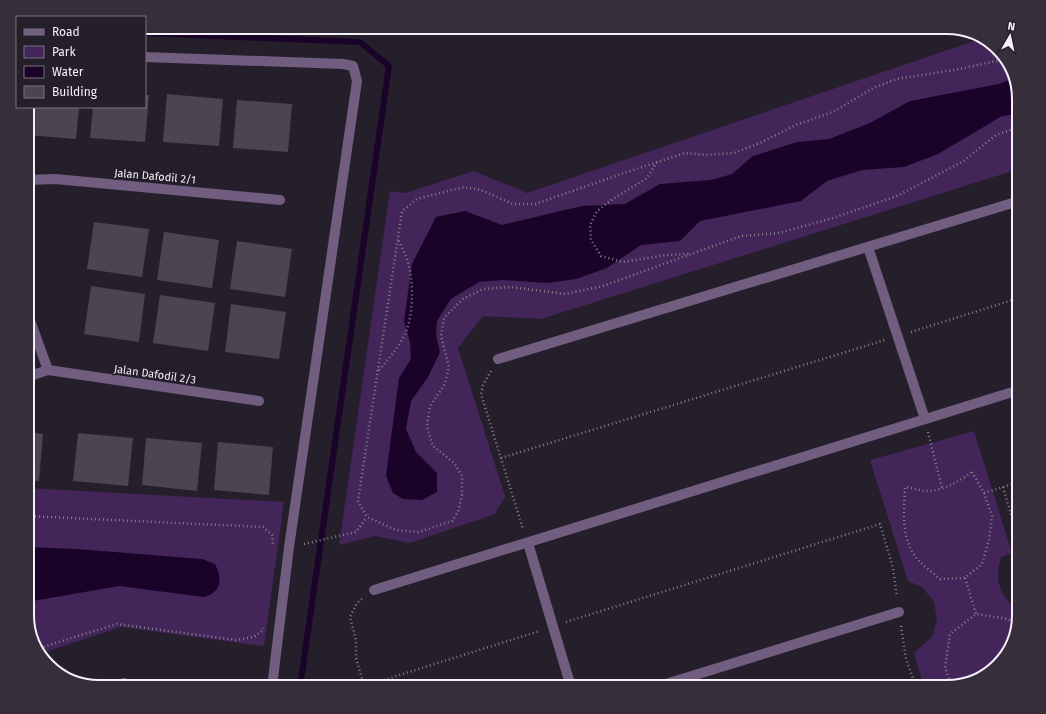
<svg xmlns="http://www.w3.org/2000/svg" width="1046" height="714" font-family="'Fira Sans',sans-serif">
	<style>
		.green { fill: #432559 }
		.water { fill: #1a0328 }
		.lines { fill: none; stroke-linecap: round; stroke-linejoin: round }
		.stream { stroke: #1a0328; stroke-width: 6 }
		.building { fill: #4c4453 }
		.path { stroke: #86808b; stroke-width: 2.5; stroke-dasharray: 1 3; stroke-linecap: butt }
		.minor { stroke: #705d7f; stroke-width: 10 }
		.labels { text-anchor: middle; stroke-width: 3.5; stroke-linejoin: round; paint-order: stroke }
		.street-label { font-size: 11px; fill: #f5f0f9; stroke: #251e2b }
		.rim { fill: none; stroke: #f5f0f9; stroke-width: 2 }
	</style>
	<rect width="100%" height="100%" fill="#251e2b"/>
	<path class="green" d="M983,38L987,39L1010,63L1019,98V169L541,319L483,316L458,348L505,496L495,514L410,543L375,536L339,545L390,191L405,193L474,171L527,193Z
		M974,431L1012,553L1001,557C1000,563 998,570 998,576C998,588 1008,606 1019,609V616L1007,655L979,680L948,687H924L914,653L932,637L937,620L934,602L922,587L908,581L870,460Z
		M27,488L284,502L264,646L121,627L39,654L36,651L27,620Z"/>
	<path class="water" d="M1014,78L1019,98V114L1002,116L938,154L904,167L862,170L827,181L801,201L700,221L680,241L641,245L607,268L576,279L547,283L503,280L479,282L451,299L437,321L436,335L440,352L428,377L411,401L406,429L416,452L437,473V492L422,500L403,499L393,493L386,476L399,378L411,359L410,342L404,321L412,264L436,217L465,211L502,225L582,206L625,204L660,184L711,180L732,174L753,156L797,142L829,139L870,123L910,101L999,84Z
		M27,547L77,549L202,559L215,564C223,579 221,592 204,597L119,586L27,602Z"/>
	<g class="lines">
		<path class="stream" d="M145,33L360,42L389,66L300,687"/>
	</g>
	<path class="building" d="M167,94L223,99L219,146L163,142Z
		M145,95H149L145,142L90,138L93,107H145Z
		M237,100L292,104L288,152L233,148Z
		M27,107H79L76,139L27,135Z
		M94,222L149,229L142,277L87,269Z
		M164,232L219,240L212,288L157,280Z
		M237,241L292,249L285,297L230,289Z
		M91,286L145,294L139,342L84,334Z
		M160,295L215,303L208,351L153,343Z
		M231,304L286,312L279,359L225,352Z
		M27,432L43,434L39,481L27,480Z
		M78,433L133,438L128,486L73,481Z
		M146,438L202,443L197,491L142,485Z
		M218,442L273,447L269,495L214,490Z"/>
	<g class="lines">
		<path class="path" d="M1005,59L960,69L897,79L873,88L835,111L796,125L760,143L734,153L705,155L685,153L627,172L535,204H513L481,190L464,187L417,199L402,211L358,501L367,517L396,530L419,532L452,521L458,512L462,495V476L454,463L432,445L427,425L430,406L445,384L449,367L441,336L444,318L463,299L483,289L511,287L565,294L603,286L741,236L779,233L833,218L897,196L962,162L996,135L1019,127
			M657,162L647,178L613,199L597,211L590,225L591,240L601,256L623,262L666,255L690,254
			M911,332L1019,298
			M379,370C388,360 396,350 403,338C414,318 414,284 408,262C406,254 401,247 398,239
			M491,371L483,385L481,394L523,529
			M928,432L942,488
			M501,458L885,340
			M972,472L984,493L992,516L989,540L982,564L965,578L940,579C933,573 925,567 919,561C900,540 904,512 905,487C912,488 918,490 925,491C941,492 960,481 972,472Z
			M1003,487L1019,542
			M984,493L1019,482
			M27,516L263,527L272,535L273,544
			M304,544L356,532L367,517
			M965,578L976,614
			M362,599L357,603L350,617L356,640V658L364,686
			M566,622L880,524L893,568L897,597
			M901,626L906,659L916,687
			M36,649L117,624L236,640L254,637L263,630V628
			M952,686L945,668L950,634L976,614L1008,619L1016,625
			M361,687L540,631"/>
		<path class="minor" d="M145,57L343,64L353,66L357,81L289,547L272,687
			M27,180L55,179L280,200
			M868,247L925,419
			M27,312L48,370
			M498,359L1019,201
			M27,377L48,370L259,401
			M528,543L571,687
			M374,590L1019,390
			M112,687L124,683
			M656,687L899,612"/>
	</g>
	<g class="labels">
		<g class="street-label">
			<text transform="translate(155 176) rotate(5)" y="4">Jalan Dafodil 2/1</text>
			<text transform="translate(155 374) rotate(8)" y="4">Jalan Dafodil 2/3</text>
		</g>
	</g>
	<path d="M0 0H1046V714H0ZM99 34H947A65 65 0 0 1 1012 99V615A65 65 0 0 1 947 680H99A65 65 0 0 1 34 615V99A65 65 0 0 1 99 34Z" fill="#362f3b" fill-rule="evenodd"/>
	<path class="rim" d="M99 34H947A65 65 0 0 1 1012 99V615A65 65 0 0 1 947 680H99A65 65 0 0 1 34 615V99A65 65 0 0 1 99 34Z"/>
	<rect x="16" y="16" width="130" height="92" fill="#251e2b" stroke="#78727d"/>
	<rect x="24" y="29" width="20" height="6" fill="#705d7f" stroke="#78727d"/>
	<text x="52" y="36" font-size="12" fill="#f5f0f9">Road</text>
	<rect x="24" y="46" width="20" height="12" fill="#432559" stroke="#78727d"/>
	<text x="52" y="56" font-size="12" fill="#f5f0f9">Park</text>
	<rect x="24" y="66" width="20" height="12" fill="#1a0328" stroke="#78727d"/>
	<text x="52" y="76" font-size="12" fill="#f5f0f9">Water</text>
	<rect x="24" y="86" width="20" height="12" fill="#4c4453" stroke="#78727d"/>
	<text x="52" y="96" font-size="12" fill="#f5f0f9">Building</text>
	<g transform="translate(1010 36) rotate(9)" stroke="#251e2b" stroke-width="3" paint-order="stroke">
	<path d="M0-3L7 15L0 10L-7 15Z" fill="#f5f0f9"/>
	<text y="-6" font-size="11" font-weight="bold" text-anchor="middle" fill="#f5f0f9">N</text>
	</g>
</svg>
